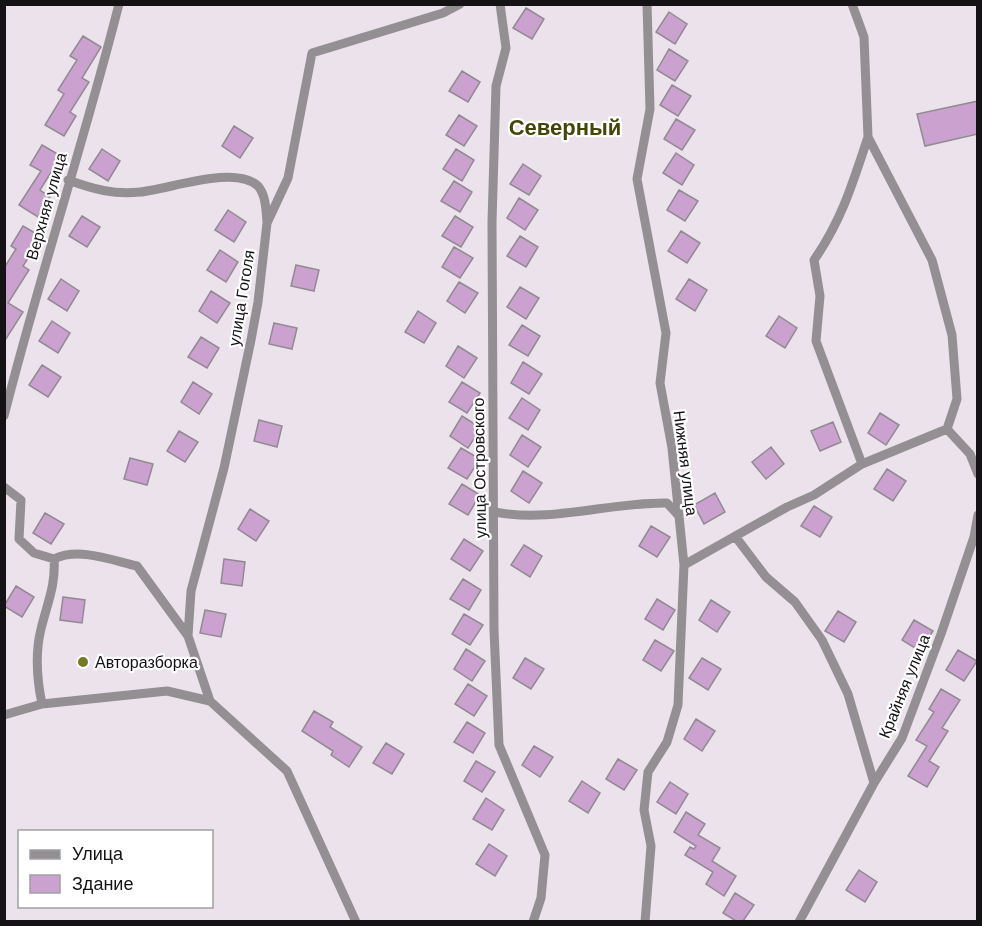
<svg xmlns="http://www.w3.org/2000/svg" width="982" height="926" font-family="Helvetica,sans-serif">
	<style>
		.building { fill: #cba1cf; stroke: #928a92; stroke-width: 1.5 }
		.lines { fill: none; stroke-linecap: round; stroke-linejoin: round }
		.street { stroke: #938f93; stroke-width: 9 }
		.poi-dot { fill: #747a24; stroke: #fff; stroke-width: 2 }
		.labels { text-anchor: middle; stroke-width: 4.5; stroke-linejoin: round; paint-order: stroke }
		.street-label { font-size: 16px; fill: #151216; stroke: #fff }
		.poi-label { font-size: 16px; fill: #151216; stroke: #fff; text-anchor: start }
		.district-label { font-size: 22px; font-weight: bold; fill: #424608; stroke: #fff }
	</style>
	<rect width="100%" height="100%" fill="#ebe2ec"/>
	<path class="building" d="M526,8L544,19L532,39L513,28Z
		M669,12L687,24L675,44L656,32Z
		M83,36L101,47L82,78L89,82L70,112L76,116L64,136L45,125L64,94L58,90L77,60L70,56Z
		M669,49L688,61L675,81L657,70Z
		M462,71L480,82L468,102L449,91Z
		M672,85L691,96L678,116L660,105Z
		M978,101V134L925,146L917,114Z
		M459,115L477,126L464,146L446,135Z
		M676,119L695,130L682,150L664,139Z
		M234,126L253,138L240,158L222,146Z
		M42,145L61,156L40,190L50,197L38,217L19,205L41,171L30,165Z
		M102,149L120,161L108,181L89,169Z
		M456,149L474,160L462,181L443,169Z
		M676,153L694,165L682,185L663,173Z
		M523,164L541,176L529,195L510,184Z
		M454,181L472,192L460,212L441,201Z
		M679,190L698,201L685,221L667,210Z
		M519,198L538,210L525,230L507,218Z
		M228,210L246,222L234,242L215,230Z
		M82,216L100,227L87,247L69,236Z
		M455,216L473,227L461,247L442,236Z
		M23,226L42,237L23,266L29,270L8,303L23,312L4,342V268L16,249L11,246Z
		M681,231L700,243L687,263L668,251Z
		M520,236L538,247L526,267L507,256Z
		M454,247L473,258L460,278L442,267Z
		M220,250L238,262L226,282L207,270Z
		M296,265L319,270L314,291L291,286Z
		M61,279L79,291L67,311L48,299Z
		M689,279L707,290L695,311L676,299Z
		M459,282L478,293L465,313L447,301Z
		M520,287L539,298L526,319L507,307Z
		M211,291L230,303L217,323L199,311Z
		M418,311L436,323L424,343L405,332Z
		M779,316L797,328L785,348L766,336Z
		M52,321L70,333L58,353L39,341Z
		M274,323L297,328L292,349L269,344Z
		M522,325L540,336L528,356L509,345Z
		M201,337L219,348L207,368L188,357Z
		M458,346L477,358L464,378L446,366Z
		M523,362L542,374L529,394L511,383Z
		M42,365L61,377L48,397L29,385Z
		M193,382L212,394L199,414L181,402Z
		M462,382L480,393L467,413L449,402Z
		M522,398L540,410L528,430L509,418Z
		M880,413L899,425L886,445L868,433Z
		M462,416L481,428L468,448L450,436Z
		M259,420L282,426L277,447L254,441Z
		M833,422L841,442L820,451L811,431Z
		M179,431L198,442L185,462L167,451Z
		M522,435L541,447L528,467L510,455Z
		M771,447L784,464L766,479L752,462Z
		M461,448L480,459L467,479L448,468Z
		M130,458L153,464L147,485L124,479Z
		M887,469L906,481L893,501L874,489Z
		M523,471L542,483L529,503L511,491Z
		M462,484L480,495L468,515L449,504Z
		M715,493L725,512L704,524L694,505Z
		M814,506L832,517L820,537L801,526Z
		M250,509L269,521L256,541L238,529Z
		M45,513L64,524L51,544L33,533Z
		M651,526L670,537L657,557L639,546Z
		M464,539L483,551L470,571L451,559Z
		M524,545L542,556L530,577L511,565Z
		M224,559L245,562L242,586L221,583Z
		M463,579L481,590L469,610L450,599Z
		M16,586L34,597L22,617L4,606Z
		M63,597L85,600L82,623L60,620Z
		M657,599L675,610L663,630L645,619Z
		M711,600L730,612L717,632L699,620Z
		M205,610L226,614L221,637L200,633Z
		M838,611L856,622L844,642L825,631Z
		M464,614L483,625L470,645L452,634Z
		M914,620L933,631L920,651L902,640Z
		M655,640L674,651L661,671L643,660Z
		M466,649L485,661L472,681L454,669Z
		M958,650L977,661L964,681L946,670Z
		M525,658L544,669L531,689L513,678Z
		M702,658L721,669L708,690L689,678Z
		M468,684L487,696L474,716L455,704Z
		M941,689L960,700L942,728L948,731L929,761L939,767L927,787L908,776L927,746L916,740L934,712L929,709Z
		M314,711L333,722L330,727L362,747L349,767L331,755L333,751L302,731Z
		M696,719L715,731L702,751L684,739Z
		M467,722L485,733L473,753L454,742Z
		M386,743L404,754L392,774L373,763Z
		M534,746L553,757L540,777L522,765Z
		M618,759L637,770L624,790L606,779Z
		M476,761L495,772L482,792L464,781Z
		M582,781L600,793L588,813L569,801Z
		M670,782L688,794L676,814L657,802Z
		M486,798L504,810L492,830L473,819Z
		M686,812L705,824L698,835L720,848L712,861L736,876L724,896L706,884L713,872L685,855L690,847L694,849L696,846L674,832Z
		M489,844L507,856L495,876L476,864Z
		M859,870L877,882L865,902L846,890Z
		M735,893L754,905L743,921H736L723,913Z"/>
	<g class="lines">
		<path class="street" d="M500,4L506,48L496,86L492,222L494,630L499,745L545,855L541,898L533,922
			M852,4L864,37L868,137
			M68,180C93,189 114,195 140,192C167,190 235,164 258,186C266,195 266,211 267,222
			M4,416C39,278 84,142 119,4
			M862,464L816,341L820,296L814,260C842,220 853,182 868,137L932,260L952,335L957,399L947,429
			M4,487L21,500L19,539L34,553L54,559C79,547 111,560 137,566L188,636
			M495,512C552,523 610,502 667,503L679,516
			M735,536L766,577L795,602L822,640L848,694L874,783
			M684,565L787,507L814,495L862,464L947,429L970,454L978,474
			M210,701L188,636L191,591L224,468L251,340L258,302L267,223L288,178L312,53L443,13L460,4
			M42,704C37,680 35,653 41,629C47,604 56,585 54,559
			M4,715L42,704L167,691L210,701L287,771L356,922
			M645,922L651,846L644,810L648,772L667,742L678,705L684,565L672,448L660,383L666,333L637,179L650,109L647,4
			M799,922L874,783L902,738L941,634L974,537L978,515"/>
	</g>
	<circle class="poi-dot" cx="83" cy="662" r="6"/>
	<g class="labels">
		<g class="street-label">
			<text transform="translate(46 206) rotate(-74)" y="6">Верхняя улица</text>
			<text transform="translate(241 298) rotate(-81)" y="6">улица Гоголя</text>
			<text transform="translate(686 463) rotate(83)" y="6">Нижняя улица</text>
			<text transform="translate(479 468) rotate(-91)" y="6">улица Островского</text>
			<text transform="translate(904 686) rotate(-68)" y="6">Крайняя улица</text>
		</g>
		<g class="poi-label">
			<text x="95" y="668">Авторазборка</text>
		</g>
		<g class="district-label">
			<text x="565" y="135">Северный</text>
		</g>
	</g>
	<rect width="982" height="926" fill="none" stroke="#151216" stroke-width="12"/>
	<rect x="18" y="830" width="195" height="78" fill="#ffffff" stroke="#a1a0a2" stroke-width="1.5"/>
	<rect x="30" y="850" width="30" height="9" fill="#938f93" stroke="#a1a0a2" stroke-width="1.5"/>
	<text x="72" y="860" font-size="18" fill="#151216">Улица</text>
	<rect x="30" y="875" width="30" height="18" fill="#cba1cf" stroke="#a1a0a2" stroke-width="1.5"/>
	<text x="72" y="890" font-size="18" fill="#151216">Здание</text>
</svg>
